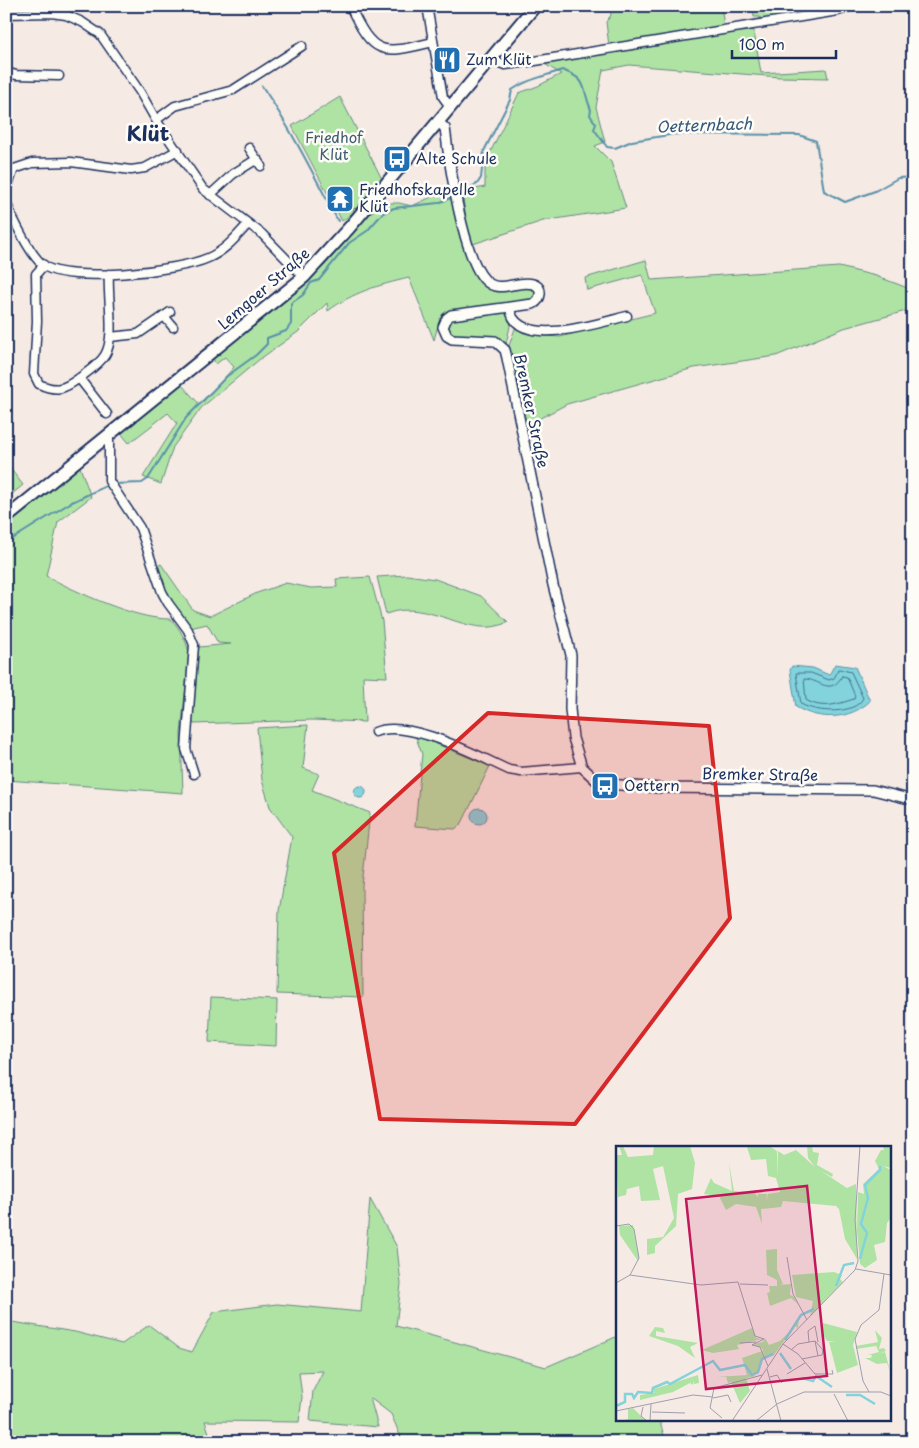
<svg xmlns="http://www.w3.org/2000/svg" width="919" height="1448" font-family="'Playpen Sans',sans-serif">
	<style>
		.green { fill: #afe3a4; stroke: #658981 }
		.water { fill: #82d3db; stroke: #5991a9 }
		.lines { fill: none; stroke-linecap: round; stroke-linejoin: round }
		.shore { stroke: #447190; stroke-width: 1 }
		.stream { stroke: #5991a9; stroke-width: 2 }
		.minor-casing { stroke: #1b2f5e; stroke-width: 11 }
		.tertiary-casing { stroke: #1b2f5e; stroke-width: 12 }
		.primary-casing { stroke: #1b2f5e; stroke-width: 15 }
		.minor { stroke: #fdfcf7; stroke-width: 8 }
		.tertiary { stroke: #fdfcf7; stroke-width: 9 }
		.primary { stroke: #fdfcf7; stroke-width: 11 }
		.marked { fill: #d62828; fill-opacity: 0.2; stroke: #d62828; stroke-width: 4; stroke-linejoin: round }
		.labels { text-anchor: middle; stroke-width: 5; stroke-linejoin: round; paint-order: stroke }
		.poi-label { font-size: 15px; fill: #1b2f5e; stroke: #fdfcf7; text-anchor: start }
		.park-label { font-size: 15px; fill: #405c70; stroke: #fdfcf7 }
		.street-label { font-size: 15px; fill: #1b2f5e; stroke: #fdfcf7 }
		.water-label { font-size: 16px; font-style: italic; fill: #35587d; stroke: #fdfcf7 }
		.district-label { font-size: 20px; font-weight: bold; fill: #1b2f5e; stroke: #fdfcf7 }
		.inset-river { fill: none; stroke: #82d3db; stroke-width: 2.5 }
		.inset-road { fill: none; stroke: #9e9fae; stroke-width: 1 }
		.view { fill: #c2185b; fill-opacity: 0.15; stroke: #c2185b; stroke-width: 2.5 }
		.inset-edge { fill: none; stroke: #1b2f5e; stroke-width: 2.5 }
	</style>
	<rect width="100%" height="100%" fill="#f6eae4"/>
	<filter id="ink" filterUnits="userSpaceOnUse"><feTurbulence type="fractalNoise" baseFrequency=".02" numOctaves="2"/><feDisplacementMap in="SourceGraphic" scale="10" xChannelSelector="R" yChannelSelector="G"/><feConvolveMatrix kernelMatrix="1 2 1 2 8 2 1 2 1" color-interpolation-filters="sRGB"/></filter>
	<g filter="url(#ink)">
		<path class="green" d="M610,6H721L724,26L609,46L606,22L611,15Z
			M753,6H842L761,21L760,17H754Z
			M753,26L761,73L826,69L828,78L780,77L629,65L603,70L596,107L605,142L595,146L611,162L626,208L543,221L470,245L462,192L485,187V163L519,93L538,86L561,74L543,63Z
			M340,97L382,179L357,209L353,208L354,212L342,221L292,126Z
			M453,187C456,211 464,288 495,291C506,292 519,288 530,287L535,293V298L529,302L453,311L440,318L434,340L409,278C379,285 353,292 328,311L327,303L298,332L260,359L202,407L173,447L161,484L143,477L177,423L168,413L129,443L120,432L181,384L200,405L234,367L225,357L216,364L213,359L325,265L379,203H399L412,206Z
			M646,260L651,280L839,267L876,276L913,290V309L844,328L776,356L694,368L567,404L527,425L508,348L516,326L532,335L560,337L655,313L642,275L587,290L585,278Z
			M505,312L511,322L506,344C488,327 461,344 448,329L450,322L456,318Z
			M6,463L23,485L6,499Z
			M80,467L91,497L58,522L46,576C77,592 136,620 171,619C180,629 186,639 189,653L181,734L183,793L6,780V527Z
			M161,564L193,610L210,616L257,593L286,583L311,588L337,587L336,579L370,577L382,621L387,677L363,676L365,722L312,720L194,724L191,720L199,647L231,644L218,643L207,624L190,628L171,608L157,566Z
			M407,575L435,579L481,596L508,622C470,642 430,597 386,614L377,577Z
			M308,725L303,768L319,774L312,790L370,813L362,886L363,997L277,994L279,911L292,837L270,807L262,780L257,728Z
			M415,735L490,766L462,823L455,829L415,826L422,754Z
			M211,997L277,1000L276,1046L209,1042Z
			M370,1199L397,1247L401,1284L396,1326L546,1367L618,1336V1419H659L666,1442H403L391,1414L370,1398L378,1427L310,1421L313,1391L323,1371L299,1372L302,1397L299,1422L205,1421L212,1442H6V1321L75,1332L122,1344L149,1325L179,1348L192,1352L214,1312L277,1304L361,1312Z"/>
		<path class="water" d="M835,664L855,667L870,701C850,720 819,721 796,707L790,670L792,666L813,668L829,675Z
			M354 792a6 6 0 1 1 12 0a6 6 0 1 1-12 0Z
			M471 816a8 8 0 1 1 16 0a8 8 0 1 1-16 0Z"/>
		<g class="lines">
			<path class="shore" d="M839,669L851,672L863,698C855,715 816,713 801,704L796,673H811L829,680L834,678Z
				M842,676L847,677L855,696L854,699C838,704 822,710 806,700L804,679C820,679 830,697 842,676Z"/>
			<path class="stream" d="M79,6L86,10L92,6
				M184,6L190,9
				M262,86C291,129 314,175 338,221
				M459,193L477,184L481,178L484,151L510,100L512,90C528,79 543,77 562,70C589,80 581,86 591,110L590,115L596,124L594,129L607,147L615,148L632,141L675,134L799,135L816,141L824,191L845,202L875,191L898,178L913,177
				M112,484L142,483L148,479L186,418L227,376L256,355L267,344V338L286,331L291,324V303L303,295L311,283L319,280L349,243L367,231L383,213L394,208L438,203L453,197
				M6,543L70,503L108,485"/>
			<defs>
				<path id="minor" d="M350,6C374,58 383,54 433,42
					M427,6L443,97L451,108
					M6,14L51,13L66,15L82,22L100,34L140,92L156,120L203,189L262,234L304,277
					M6,22V50
					M491,60L505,65L529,62L838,11L853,6
					M6,72L16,75L59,76
					M156,120L175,106L233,90L302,46
					M249,148L261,166
					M6,190L14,169L32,163L71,162L131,170L145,168L178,150
					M210,195L233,174L257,159
					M6,202C12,217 30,255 43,265C67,284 179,271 208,258C225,251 236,237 248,224
					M44,265L36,274L37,321L34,374L39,384C56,392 64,389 78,379C87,372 99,365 105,355C116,337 107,296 109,274
					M510,308C515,351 602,322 627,316
					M164,316L173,327
					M110,337L138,334L170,312
					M79,378L107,414
					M109,436V481L140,528L162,592L168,603L188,630L194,645L186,749L194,774
					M375,732C408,718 478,756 509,770L521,772L582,767"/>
				<path id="tertiary" d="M439,123L445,128C449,161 463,258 485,280C499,295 517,279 533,284C544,287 541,300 533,304L451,315L447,318L443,327L447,336L452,339L495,341L505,350L507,358L553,585L571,655L570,709L573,738L582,767L597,781L608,784L660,788L873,790L913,800"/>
				<path id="primary" d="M6,518L304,277L349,228L535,6"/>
			</defs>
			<use href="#minor" class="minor-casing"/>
			<use href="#tertiary" class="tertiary-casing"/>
			<use href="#primary" class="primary-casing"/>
			<use href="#minor" class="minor"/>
			<use href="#tertiary" class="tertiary"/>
			<use href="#primary" class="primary"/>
		</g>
	</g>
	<path class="marked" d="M488,713L709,726L730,918L575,1124L380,1119L334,853Z"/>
	<defs>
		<symbol id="restaurant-square" viewBox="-11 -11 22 22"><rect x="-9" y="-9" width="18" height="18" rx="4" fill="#1f6fb2" stroke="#fdfcf7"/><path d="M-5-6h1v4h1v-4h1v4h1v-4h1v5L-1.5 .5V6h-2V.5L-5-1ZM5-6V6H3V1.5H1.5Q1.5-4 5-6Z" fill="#fff"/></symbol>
		<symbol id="bus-square" viewBox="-11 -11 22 22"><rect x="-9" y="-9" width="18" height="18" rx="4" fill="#1f6fb2" stroke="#fdfcf7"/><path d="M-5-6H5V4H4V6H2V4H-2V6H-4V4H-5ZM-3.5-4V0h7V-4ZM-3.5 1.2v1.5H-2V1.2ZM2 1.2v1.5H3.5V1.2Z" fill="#fff"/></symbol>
		<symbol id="temple-square" viewBox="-11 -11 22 22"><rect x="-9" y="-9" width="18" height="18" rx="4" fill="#1f6fb2" stroke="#fdfcf7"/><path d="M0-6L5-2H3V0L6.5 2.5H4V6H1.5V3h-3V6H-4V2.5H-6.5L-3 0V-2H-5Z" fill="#fff"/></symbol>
	</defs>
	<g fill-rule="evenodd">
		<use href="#restaurant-square" x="431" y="44" width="32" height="32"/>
		<use href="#bus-square" x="381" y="143" width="32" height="32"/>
		<use href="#temple-square" x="324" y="183" width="32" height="32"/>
		<use href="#bus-square" x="589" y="770" width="32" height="32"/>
	</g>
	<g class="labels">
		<g class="poi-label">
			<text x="466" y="65">Zum Klüt</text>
			<text x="416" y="164">Alte Schule</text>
			<text x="359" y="195">Friedhofskapelle<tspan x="359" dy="17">Klüt</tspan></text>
			<text x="624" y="791">Oettern</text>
		</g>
		<g class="park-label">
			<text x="334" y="143">Friedhof<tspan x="334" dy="17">Klüt</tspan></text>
		</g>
		<g class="street-label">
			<text transform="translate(264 289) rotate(-41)" y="5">Lemgoer Straße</text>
			<text transform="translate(531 411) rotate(78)" y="5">Bremker Straße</text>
			<text transform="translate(760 775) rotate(1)" y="5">Bremker Straße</text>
		</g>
		<g class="water-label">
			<text transform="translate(704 125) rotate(-2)" y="6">Oetternbach</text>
		</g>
		<g class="district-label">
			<text x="148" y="141">Klüt</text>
		</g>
	</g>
	<g transform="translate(616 1146)">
		<rect width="275" height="275" fill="#f6eae4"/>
		<path d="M3,0H7L12,11L37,9L38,0H74L79,17L76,43L62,48L60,80L39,100V107L31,109V93L47,91L58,72L47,20L37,23L44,54L25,55L23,40L11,43L10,49L2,51L0,9H6ZM153,0L161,5V31L162,5L168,9L180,4L199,21L192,12L191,0H196L197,6L203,7L201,19L217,28L216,31L205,25L231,42L240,38L241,113L229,93L223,63L220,60L167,55L165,61L145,63L146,78L140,61L120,58L110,64L103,50L88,48L95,32L98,37L116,45L113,17L118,45L138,46L142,51V48H151L150,55L152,48L164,46L160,32L152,30L150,13L135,14L131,1ZM267,0H275V22L267,20L275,24V72L271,77L269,96L258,99L261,114L249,122L244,118L241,85L242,46L248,48L247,38L263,23L259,15L265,4H268ZM17,79L23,112L22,115L4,89L3,80ZM161,103V124L167,138L163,139L175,138L174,149L177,150L182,158L175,152L154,160L151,147L154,146L153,140H161V134L151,129L150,104ZM218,126L226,129L224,133L227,136L194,170L197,155L180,151L176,129ZM183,169L182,182L179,180L158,209L149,212L146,202L137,198L147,196L149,192L153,199L164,195L179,180ZM207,177L241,186L237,199L242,219L221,227L213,196H220L211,195L206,187ZM39,181L47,182L49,187L40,185V190L82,197L74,201L79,212L62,200L33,190ZM136,182L140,192L146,193L121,199L123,203L130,202L97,207L86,204ZM259,184L266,192L263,203L268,202L270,205L262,208L269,206L275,228L271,217L261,218L249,212H255L256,209H252L263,206L260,200L240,203V200L262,196ZM146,205L148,211L142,225L137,228L139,230L130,232L134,245L124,257L115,236L112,237L110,231H101L131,229L126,212ZM82,229L83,237L78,238V234L77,239L74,237L57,246L24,254V249L38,247V243ZM17,262L28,273L31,275H7L12,273V263Z" fill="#afe3a4"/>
		<path class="inset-river" d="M244,113L251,87L245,78L252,52L249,39L264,24V20M220,140L228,119L238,117M169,194L185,169L198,163M164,207L175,223M186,232L197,235L200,230L216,241M230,249H244L259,258M0,260L9,256V248H16L18,252L22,246L36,247L37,242L51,236L54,238L97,215L104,224L129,219L136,229L142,226L146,213L157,208"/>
		<path class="inset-road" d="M0,80L13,78L18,83L23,112L14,129M171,111L177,148L191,174M240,123L275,129M0,137L14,129L85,139L122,136L139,190L148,193L136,199L144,201L152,220M124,138L152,139M199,195L202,210M193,196L192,185L199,180L202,196M124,197L140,196M167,198L182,208L199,228H217L216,224M175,204L182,198L199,195L207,204L206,209L186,213M151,223L165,275M171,228L189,217M154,231L161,229L166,237M253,246L247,235L239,193L245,179L263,164L268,128M218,248L232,275M97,252L112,249L115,256M27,261L25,270L31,275M0,265L77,249L97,251M36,266L69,267M106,272L94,262L98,242L146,229M34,275L35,258M116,275L167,198L239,124L242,115L239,74L244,0M140,275L161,258L188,246H265L275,250"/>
		<path class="view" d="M191,40L211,230L90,243L70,53Z"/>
		<rect width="275" height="275" class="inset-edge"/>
	</g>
	<rect width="919" height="1448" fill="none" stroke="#fdfcf7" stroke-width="25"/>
	<rect x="12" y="12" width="894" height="1423" fill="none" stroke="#1b2f5e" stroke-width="2" filter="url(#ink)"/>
	<path d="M732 50v8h104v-8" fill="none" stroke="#1b2f5e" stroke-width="2.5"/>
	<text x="739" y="50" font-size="15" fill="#1b2f5e" stroke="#fdfcf7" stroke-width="4" paint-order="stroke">100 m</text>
</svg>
